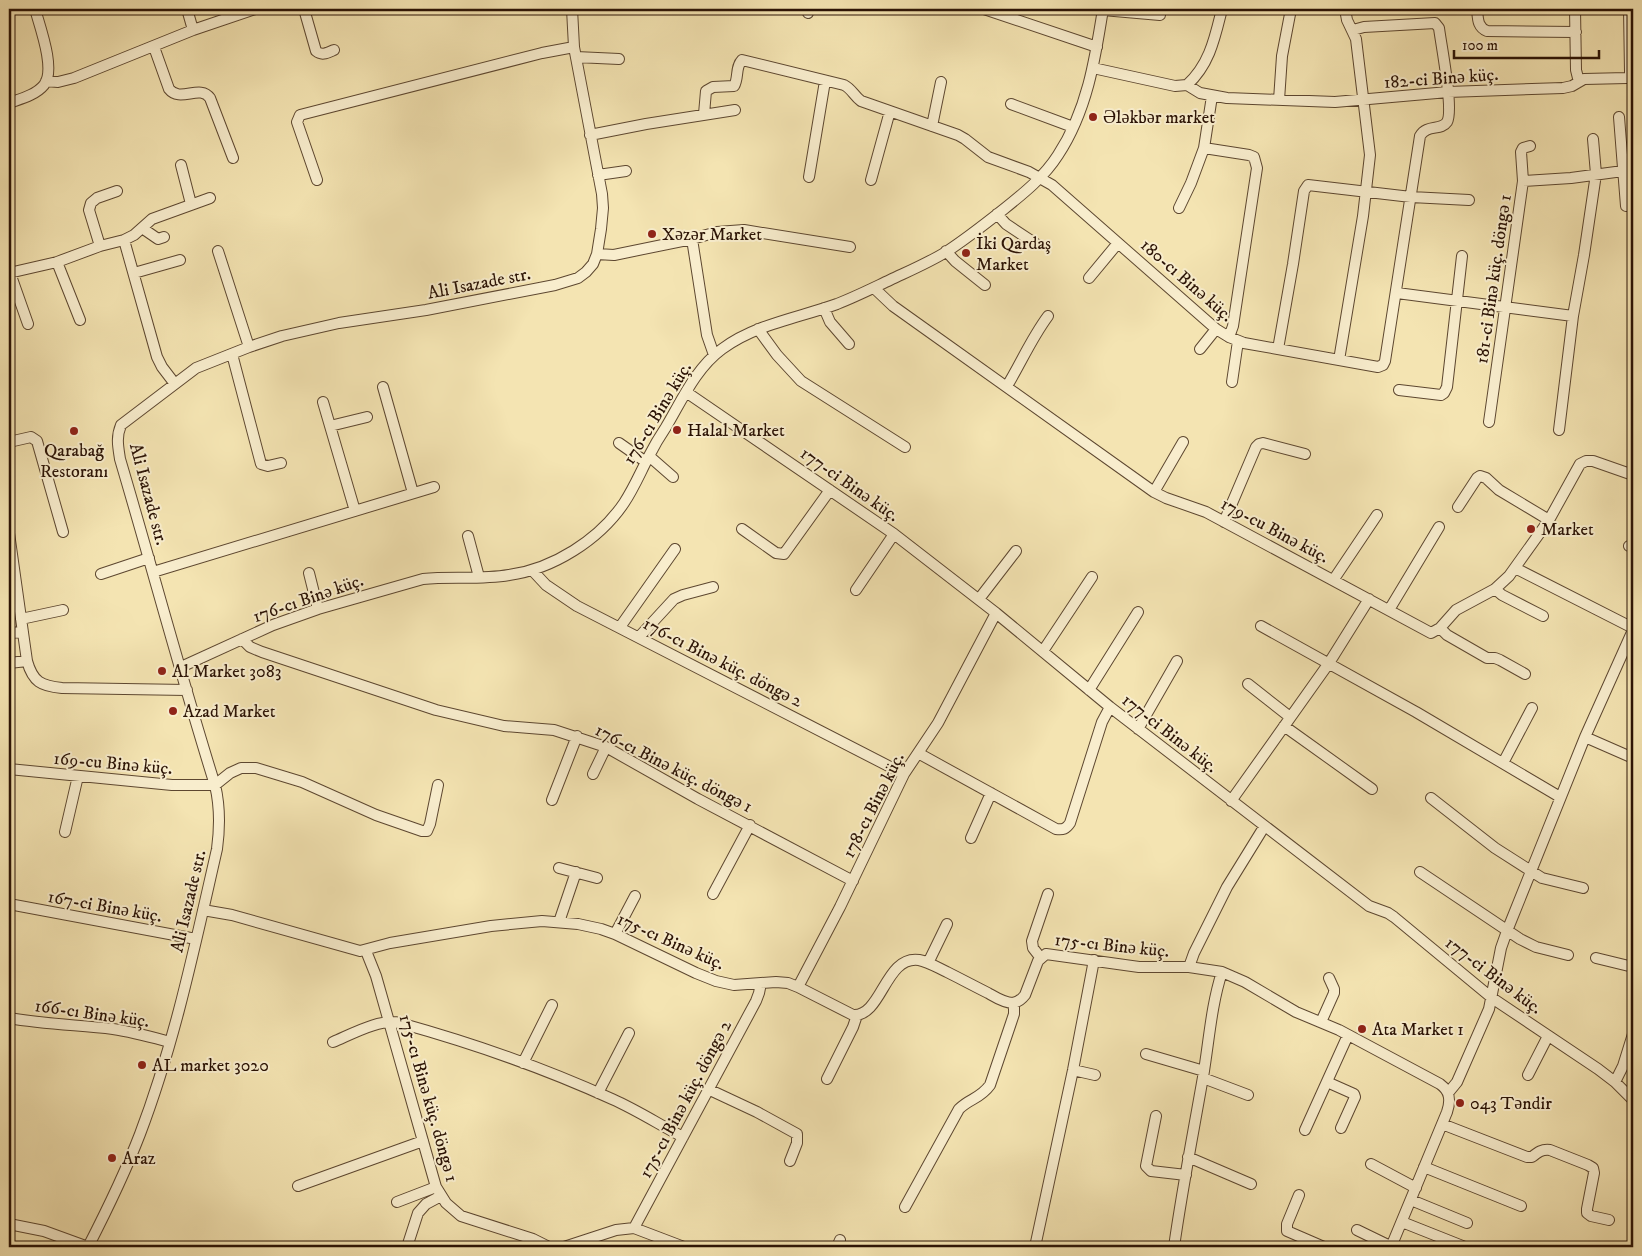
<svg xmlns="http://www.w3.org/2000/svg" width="1642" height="1256" font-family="'IM FELL DW Pica',serif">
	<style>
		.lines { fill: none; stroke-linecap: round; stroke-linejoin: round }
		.minor-casing { stroke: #5d4730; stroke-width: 12 }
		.minor { stroke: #f8edcd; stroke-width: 10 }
		.poi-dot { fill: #8f2418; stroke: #f8edcd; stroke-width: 2 }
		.labels { text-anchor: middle; stroke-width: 4; stroke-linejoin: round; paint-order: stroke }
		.street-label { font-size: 18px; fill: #2b1305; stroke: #f8edcd }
		.poi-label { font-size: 18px; fill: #2b1305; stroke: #f8edcd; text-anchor: start }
	</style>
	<rect width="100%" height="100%" fill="#f4e4b2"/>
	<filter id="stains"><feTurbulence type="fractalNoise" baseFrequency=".004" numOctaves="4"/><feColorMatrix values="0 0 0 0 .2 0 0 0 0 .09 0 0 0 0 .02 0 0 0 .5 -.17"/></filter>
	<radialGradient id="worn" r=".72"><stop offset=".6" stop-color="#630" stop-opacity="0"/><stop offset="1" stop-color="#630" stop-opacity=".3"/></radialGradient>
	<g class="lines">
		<defs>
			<path id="minor" d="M187,9L193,30
				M304,9L316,51C322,56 327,53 334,50
				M984,9L1097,47
				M1477,9C1478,18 1477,27 1487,31L1576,32
				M1575,9L1576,70L1579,82
				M1103,10L1160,15
				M808,13L809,9
				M154,47L169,89C180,103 200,84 210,98L233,158
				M576,57L619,59
				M1093,68L1175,86L1187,85C1210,64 1215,37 1222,9
				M46,81L58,82L74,78L193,30L255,9
				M1187,85L1200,93L1227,98L1335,102L1448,92L1563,88L1572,86L1584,79L1627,78L1630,76V72L1629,9
				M1212,96L1204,148L1249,155L1254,157L1257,168L1233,326L1229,337
				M1279,100L1282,56L1291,9
				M9,103C20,99 36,95 44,85C56,70 40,27 35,9
				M1011,104L1073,127
				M704,114L706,91L713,87L734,86C739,78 735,67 742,60L844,85C852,89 854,96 861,101L958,135L965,139L988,157L1029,172L1052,185L1216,329L1229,337L1244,343L1378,367L1383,365L1385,361L1420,136C1427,124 1441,131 1447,122C1454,110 1441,44 1439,28L1435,23L1364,27L1353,30
				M1619,117L1626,206
				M932,126L941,82
				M590,135L646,124L735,110
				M181,165L191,204
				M598,175L626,171
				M809,177L825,81
				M317,180L297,122L300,115L542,53L574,47
				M871,180L890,111
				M1523,181L1521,152L1523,148L1530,146
				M1179,208L1191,183L1204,148
				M997,214L1006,224L1036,244
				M142,228L158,239L164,237
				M692,239L707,335L714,355
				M124,240L134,235L152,219L210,198
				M100,246L89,210L91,203L97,198L117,191
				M218,251L249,347
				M946,251L955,261L985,285
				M597,254L614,255L692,239L717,232L744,230L850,247
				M57,262L80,320
				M9,273L57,262L100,246L124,240L157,357L162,367L175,384
				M10,273L28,324
				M134,273L180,260
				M1089,278L1118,243
				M874,288L893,306L1154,492L1166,498L1206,512L1431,633L1440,628L1456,610L1495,589L1509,576L1549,520L1580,464L1586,461H1593L1633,475
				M1397,293L1573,316
				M824,308L830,322L849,344
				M758,329L777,355L801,381L905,447
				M1200,349L1216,329
				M1278,349L1293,264L1304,191L1308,185L1411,197L1469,200
				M232,354L261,464L268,466L281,463
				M1339,360L1363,216L1370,155L1356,39L1347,20L1345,9
				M1232,382L1238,341
				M1007,386C1021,363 1031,339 1048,316
				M383,387L413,493
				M1399,390L1441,395L1444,393L1447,387L1462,256
				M686,392L894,534L996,613L1110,707L1369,906L1388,913L1394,917L1492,998L1598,1069L1615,1082L1633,1100
				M323,402L355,511
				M1489,422L1523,181L1571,178L1623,171
				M330,426L367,417
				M1559,430L1573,316L1584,255L1596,174L1593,139
				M9,442L31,437L37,441L63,532
				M619,443L646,462
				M649,456L673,477
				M1154,492L1183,442
				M1458,507L1477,478L1480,476L1486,478L1499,490L1549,520
				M1224,522L1256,447L1259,444L1263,443L1305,454
				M742,529L776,553L784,554L830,490
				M9,533L27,661C33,682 41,686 62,688L187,690
				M468,536L479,577
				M1629,546L1633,548
				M1515,568L1633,628
				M532,570L546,585L577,606L904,774
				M153,572L434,487
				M309,573L318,609
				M101,574L149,558
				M1334,579L1377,515
				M1495,589L1502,595L1543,616
				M856,590L894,534
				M979,599L1016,551
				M1389,610L1439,527
				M21,619L63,610
				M1261,626L1416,712L1560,797
				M620,627L675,549
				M1440,628L1447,635L1487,658H1495L1500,660L1525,674
				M9,633L23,632
				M639,637L674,599L683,595L713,587
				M242,639L250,647L262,652L436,710L504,726L554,730L606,747L698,799L853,881
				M1043,651L1092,577
				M9,663L27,661
				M181,667L273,625L318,609L423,579C451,576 480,580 509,575C553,569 599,540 624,503C634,488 641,471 649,456C654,446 660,436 666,427C682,400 696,368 722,349C756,324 798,318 837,304C855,297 873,288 890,280C909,271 928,263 946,252C966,239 985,224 1004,209C1024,193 1044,177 1058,155C1087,111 1095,60 1103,9
				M1248,684L1290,717
				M1089,690L1138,612
				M1284,726L1372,789
				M1138,729L1177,661
				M1585,737L1633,758
				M918,753L1056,829C1063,830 1066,829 1070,823L1102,722L1110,707
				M1503,763L1532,708
				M9,769L172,785H215L230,773L241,768H256L302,782L376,815L422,831H427L430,824L438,785
				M593,774L606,747
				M1431,798L1495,848L1542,878L1583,888
				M552,800L577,736
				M1231,801L1329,663L1369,599
				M65,832L78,776
				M971,838L991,793
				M559,868L597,878
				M1420,872L1520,939L1536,947L1568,955
				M713,894L750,825
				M9,904L196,939
				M203,910L232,915L360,951L390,943L491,926L542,921L578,924L601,929L615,934L696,973L716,981L734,985L776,982L788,983L798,987L853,1015C882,1017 885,955 919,960C929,962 938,968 947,972C961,979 974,986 988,993C995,997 1004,1003 1013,1003C1018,1002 1022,999 1025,995L1038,961L1046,954L1139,967H1189L1222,972L1245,982L1296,1012L1339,1030L1440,1084C1450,1091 1451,1100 1447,1112L1391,1247
				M559,922L576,872
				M615,934L635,896
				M366,951L376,976L436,1187L446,1203L461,1216L533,1239L549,1247
				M1040,957L1033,948L1032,941L1048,894
				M1596,958L1633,967
				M928,963L947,924
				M1189,967L1194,953L1227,887L1264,827
				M798,987L840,907L904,774L938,723L996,613
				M9,1018C43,1024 78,1025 113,1029C133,1032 151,1037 170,1042
				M1321,1022L1334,993V989L1329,978
				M333,1042C352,1034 380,1018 400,1023C472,1043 544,1068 612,1099C637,1110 660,1125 683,1137
				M1146,1054L1204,1071
				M523,1063L552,1005
				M1073,1070L1095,1075
				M1528,1075L1548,1036
				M1203,1078L1248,1095
				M827,1079L853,1027L857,1015
				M1327,1082L1354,1094L1355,1097L1341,1128
				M1615,1082L1623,1066L1633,1034
				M710,1090L757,1112L797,1134V1143L790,1161
				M598,1093L629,1033
				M1448,1093L1457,1082L1489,1009L1501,948L1507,931L1585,737L1633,630
				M1156,1116L1146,1166L1151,1171L1186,1175
				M1442,1124L1527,1157H1532C1538,1152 1542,1149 1550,1150L1588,1165L1593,1168L1594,1173L1587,1209V1213L1591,1216L1609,1220
				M1305,1130L1348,1035
				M1188,1157L1251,1184
				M1371,1164L1416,1188
				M1424,1167L1521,1206
				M298,1186L423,1141
				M1299,1195L1287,1224V1231L1324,1247
				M1411,1200L1467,1223
				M397,1202L436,1187
				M905,1207L959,1109C970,1098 980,1099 990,1085L1011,1023L1014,1014V1003
				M1402,1222L1465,1247
				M9,1224L44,1231L88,1247
				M634,1228L756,1001L759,993L761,983
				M1357,1230L1392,1247
				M88,1247C107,1210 125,1173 140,1134C175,1042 195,945 217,849C220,827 220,806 215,785C181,677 152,567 120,459C118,446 116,437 121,425L196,368L249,347L282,336L339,323L426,310L555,285L578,278L586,272L593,264L597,254L601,229L603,208L602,194L574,47L572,9
				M407,1247L418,1213L426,1204L441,1196
				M564,1247L616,1230L634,1228L684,1247
				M837,1247L840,1240
				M1035,1247L1073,1070L1094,960
				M1174,1247C1182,1190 1193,1134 1203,1077C1209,1042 1211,1006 1222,972"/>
		</defs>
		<use href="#minor" class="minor-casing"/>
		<use href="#minor" class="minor"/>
	</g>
	<g class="poi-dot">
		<circle cx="1093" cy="117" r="5"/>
		<circle cx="652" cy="234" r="5"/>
		<circle cx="966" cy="253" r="5"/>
		<circle cx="677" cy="430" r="5"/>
		<circle cx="74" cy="431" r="5"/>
		<circle cx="1531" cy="529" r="5"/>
		<circle cx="162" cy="671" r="5"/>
		<circle cx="173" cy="711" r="5"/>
		<circle cx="1362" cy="1029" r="5"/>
		<circle cx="142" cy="1065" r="5"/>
		<circle cx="1460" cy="1103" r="5"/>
		<circle cx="112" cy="1158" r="5"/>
	</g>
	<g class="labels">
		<g class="street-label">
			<text transform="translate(1441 78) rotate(-4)" y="6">182-ci Binə küç.</text>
			<text transform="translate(1493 279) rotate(-82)" y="6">181-ci Binə küç. döngə 1</text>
			<text transform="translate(1187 280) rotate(41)" y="6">180-cı Binə küç.</text>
			<text transform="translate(479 283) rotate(-11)" y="6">Ali Isazade str.</text>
			<text transform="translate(657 413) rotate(-59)" y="6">176-cı Binə küç.</text>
			<text transform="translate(850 484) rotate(35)" y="6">177-ci Binə küç.</text>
			<text transform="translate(149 494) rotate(75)" y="6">Ali Isazade str.</text>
			<text transform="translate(1275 530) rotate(28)" y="6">179-cu Binə küç.</text>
			<text transform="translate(308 598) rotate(-19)" y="6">176-cı Binə küç.</text>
			<text transform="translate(723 662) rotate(27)" y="6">176-cı Binə küç. döngə 2</text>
			<text transform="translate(1170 733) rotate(38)" y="6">177-ci Binə küç.</text>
			<text transform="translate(113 763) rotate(5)" y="6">169-cu Binə küç.</text>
			<text transform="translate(674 768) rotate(27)" y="6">176-cı Binə küç. döngə 1</text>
			<text transform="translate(873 805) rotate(-63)" y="6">178-cı Binə küç.</text>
			<text transform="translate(188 901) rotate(-77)" y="6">Ali Isazade str.</text>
			<text transform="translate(105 906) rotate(10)" y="6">167-ci Binə küç.</text>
			<text transform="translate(671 941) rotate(24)" y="6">175-cı Binə küç.</text>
			<text transform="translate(1112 945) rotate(6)" y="6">175-cı Binə küç.</text>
			<text transform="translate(1494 975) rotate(37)" y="6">177-ci Binə küç.</text>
			<text transform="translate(92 1013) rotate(8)" y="6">166-cı Binə küç.</text>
			<text transform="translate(429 1098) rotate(74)" y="6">175-cı Binə küç. döngə 1</text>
			<text transform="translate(685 1099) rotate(-62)" y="6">175-cı Binə küç. döngə 2</text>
		</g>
		<g class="poi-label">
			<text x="1103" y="123">Ələkbər market</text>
			<text x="662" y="240">Xəzər Market</text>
			<text x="976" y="249">İki Qardaş<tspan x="976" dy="21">Market</tspan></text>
			<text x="687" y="436">Halal Market</text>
			<text x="74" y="456" text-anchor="middle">Qarabağ<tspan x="74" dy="21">Restoranı</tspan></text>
			<text x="1541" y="535">Market</text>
			<text x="172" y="677">Al Market 3083</text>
			<text x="183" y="717">Azad Market</text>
			<text x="1372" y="1035">Ata Market 1</text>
			<text x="152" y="1071">AL market 3020</text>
			<text x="1470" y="1109">043 Təndir</text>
			<text x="122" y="1164">Araz</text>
		</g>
	</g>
	<rect width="1642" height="1256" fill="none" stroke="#f4e4b2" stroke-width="30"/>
	<rect x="10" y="10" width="1622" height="1236" fill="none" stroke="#2b1305" stroke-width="2.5"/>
	<rect x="15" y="15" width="1612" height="1226" fill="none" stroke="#2b1305"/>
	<path d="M1454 50v8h145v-8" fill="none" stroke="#2b1305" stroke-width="2.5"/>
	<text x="1462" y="50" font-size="15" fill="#2b1305" stroke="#f8edcd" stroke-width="4" paint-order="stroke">100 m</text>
	<rect width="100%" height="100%" filter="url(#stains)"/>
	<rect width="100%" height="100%" fill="url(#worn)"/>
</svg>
